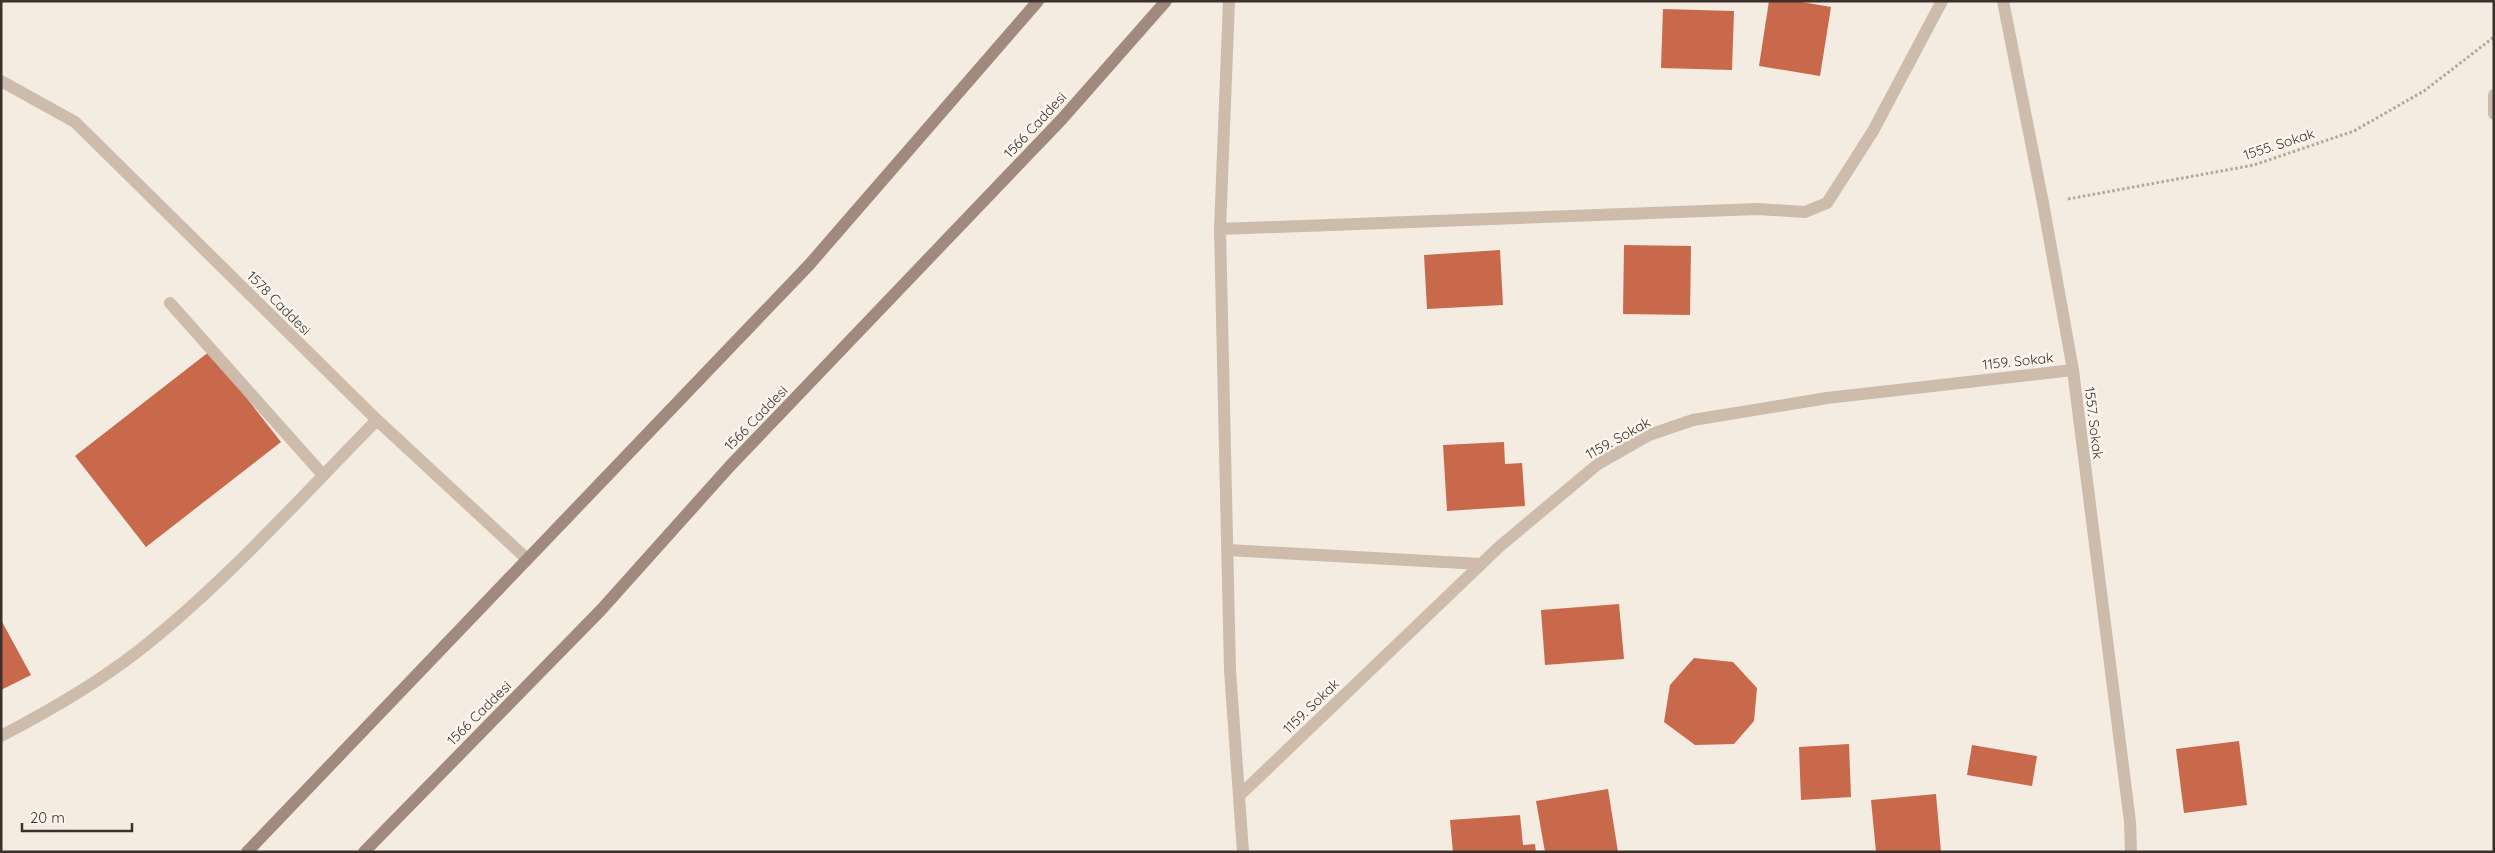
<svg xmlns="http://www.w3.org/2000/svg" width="2495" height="853" font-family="Quicksand,sans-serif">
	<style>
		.building { fill: #c8694b }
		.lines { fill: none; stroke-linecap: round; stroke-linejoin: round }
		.path { stroke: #b9a596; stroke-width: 3; stroke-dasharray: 2.5 2.5; stroke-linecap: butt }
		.lane { stroke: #cdbbac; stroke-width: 12 }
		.street { stroke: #cdbbac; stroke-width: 12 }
		.secondary { stroke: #a18a7d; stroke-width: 12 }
		.labels { text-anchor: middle; stroke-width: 5; stroke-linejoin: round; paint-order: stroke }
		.street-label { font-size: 14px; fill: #3b302b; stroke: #fbf5ee }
	</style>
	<rect width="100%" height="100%" fill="#f4ebe1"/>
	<path class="building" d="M1769,1H1796L1831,7L1820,76L1759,66Z
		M1663,9L1734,11L1732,70L1661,68Z
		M1624,245L1691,246L1690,315L1623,314Z
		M1500,250L1503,305L1427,309L1424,255Z
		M210,351L281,442L146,547L75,456Z
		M1504,442L1505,464L1522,463L1525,506L1447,511L1443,445Z
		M1619,604L1624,659L1545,665L1541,610Z
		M1,620L31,675L1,690Z
		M1694,658L1733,662L1757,688L1754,721L1734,744L1695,745L1664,722L1670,685Z
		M2239,741L2247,805L2184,813L2176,749Z
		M1849,744L1851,797L1801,800L1799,747Z
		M1972,745L2037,756L2032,786L1967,775Z
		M1608,789L1618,852H1545L1536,801Z
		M1936,794L1941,852H1876L1871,800Z
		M1520,815L1523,845L1535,844L1536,852H1453L1450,820Z"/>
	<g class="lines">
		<path class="path" d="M2068,199L2254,165L2354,131L2424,91L2494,37"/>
		<path class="lane" d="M170,303L323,475
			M1227,550L1481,564
			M1,736C47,712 96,684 137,652C222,586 301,497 377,420"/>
		<path class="street" d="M1229,1L1220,229L1230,670L1243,852
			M2003,1L2043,203L2073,370L2130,822L2131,852
			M1,81L75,122L377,420L527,559
			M2494,95V114
			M1220,229L1758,209L1805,212L1827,203L1873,131L1942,1
			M1240,795L1499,547L1598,464L1649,435L1693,420L1827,398L2073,370"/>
		<path class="secondary" d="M247,852L809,265L1038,1
			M364,852L601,610L730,466L1062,119L1166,1"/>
	</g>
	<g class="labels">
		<g class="street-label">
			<text transform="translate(1035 125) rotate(-47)" y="5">1566 Caddesi</text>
			<text transform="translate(2279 144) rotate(-18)" y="5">1555. Sokak</text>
			<text transform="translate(279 303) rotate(45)" y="5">1578 Caddesi</text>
			<text transform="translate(2018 361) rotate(-6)" y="5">1159. Sokak</text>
			<text transform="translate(756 418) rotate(-46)" y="5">1566 Caddesi</text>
			<text transform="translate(2094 423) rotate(83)" y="5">1557. Sokak</text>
			<text transform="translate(1618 438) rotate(-29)" y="5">1159. Sokak</text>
			<text transform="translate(1311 706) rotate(-44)" y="5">1159. Sokak</text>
			<text transform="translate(479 713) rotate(-45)" y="5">1566 Caddesi</text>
		</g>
	</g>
	<rect width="2495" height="853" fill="none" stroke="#3b302b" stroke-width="5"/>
	<path d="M22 823v8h110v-8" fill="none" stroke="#3b302b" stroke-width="2.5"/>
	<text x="30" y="823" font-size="15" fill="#3b302b" stroke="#fbf5ee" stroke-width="4" paint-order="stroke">20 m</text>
</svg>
